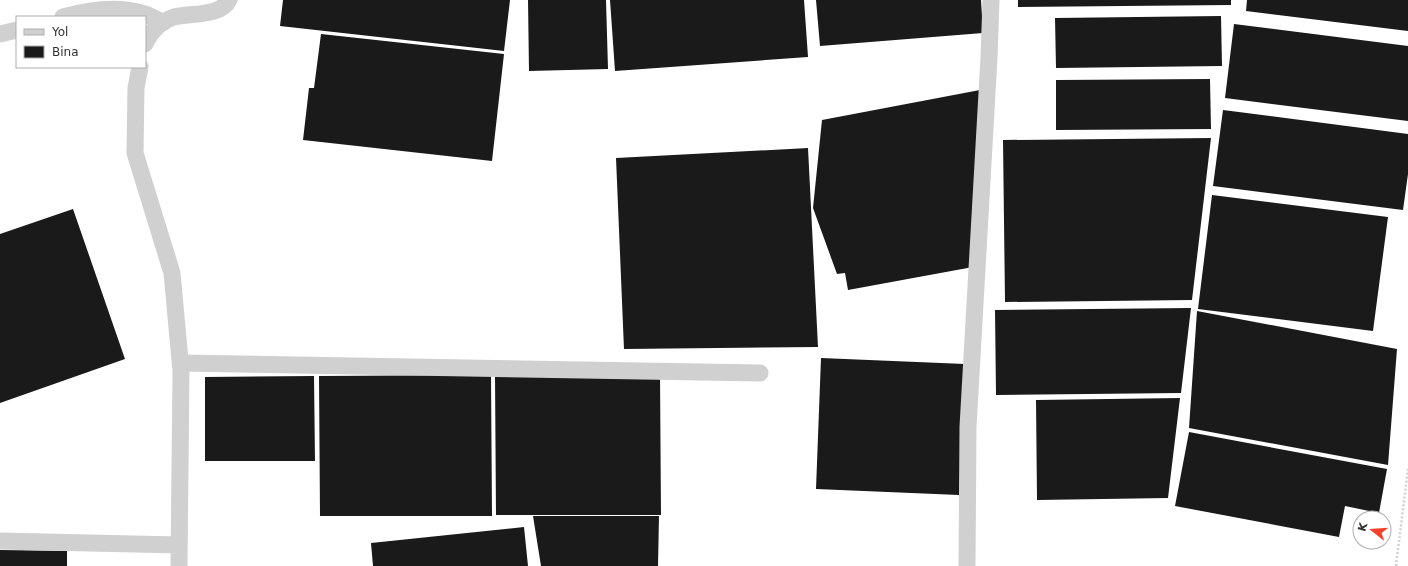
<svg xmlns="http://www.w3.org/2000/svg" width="1408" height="566" font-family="'DejaVu Sans',sans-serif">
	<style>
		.building { fill: #1a1a1a }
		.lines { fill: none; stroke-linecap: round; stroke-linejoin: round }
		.path { stroke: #d0d0d0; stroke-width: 2.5; stroke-dasharray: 2 2; stroke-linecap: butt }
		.street { stroke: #d0d0d0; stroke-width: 17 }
	</style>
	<rect width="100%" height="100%" fill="#fff"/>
	<path class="building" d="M283,0H510L504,51L280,26Z
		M528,0H606L608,69L529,71Z
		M610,0H804L808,57L615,71Z
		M816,0H981L983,33L820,46Z
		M1018,0H1231V5L1018,7Z
		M1247,0H1408V31L1246,11Z
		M1221,16L1222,66L1056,68L1055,18Z
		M1234,24L1408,46V121L1225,98Z
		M321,34L504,54L492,161L303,140L309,88H314Z
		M1210,79L1211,129L1056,130V80Z
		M980,90L973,267L848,290L845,273L837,274L813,208L822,120Z
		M1223,110L1408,134V174L1403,210L1213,186Z
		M1211,138L1192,300L1005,302L1003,140Z
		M808,148L818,347L624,349L616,158Z
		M1212,195L1388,217L1373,331L1198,309Z
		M73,209L125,359L0,403V234Z
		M1191,308L1181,393L996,395L995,310Z
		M1197,311L1397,349L1388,465L1189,428Z
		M821,358L965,364L959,495L816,489Z
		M660,374L661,515H496L495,375Z
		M491,375L492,516H320L319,376Z
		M314,376L315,461H205V377Z
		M1180,398L1168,498L1037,500L1036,400Z
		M1189,432L1387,469L1379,513L1345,506L1339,537L1175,506Z
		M533,516H659L658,566H541Z
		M524,527L528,566H373L371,543Z
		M0,550L67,551V566H0Z"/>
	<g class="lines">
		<path class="path" d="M1396,566L1408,469"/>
		<path class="street" d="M63,17C95,8 134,3 163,23
			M0,34L17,30
			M145,44C150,32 161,21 174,17C189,13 221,17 229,0
			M140,67L136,88L135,153L172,273L181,371L179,566
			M180,363L760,373
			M0,541L179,545
			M967,566L968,427L989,58L991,0"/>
	</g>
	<rect x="16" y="16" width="130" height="52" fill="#ffffff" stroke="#adadad"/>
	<rect x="24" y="29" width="20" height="6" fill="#d0d0d0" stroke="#adadad"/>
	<text x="52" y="36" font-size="12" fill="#333333">Yol</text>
	<rect x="24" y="46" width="20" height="12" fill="#1a1a1a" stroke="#adadad"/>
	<text x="52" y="56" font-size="12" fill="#333333">Bina</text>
	<g transform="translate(1372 530) rotate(287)"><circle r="19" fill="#ffffff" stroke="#adadad"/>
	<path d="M0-3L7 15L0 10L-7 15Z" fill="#f4412a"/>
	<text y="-6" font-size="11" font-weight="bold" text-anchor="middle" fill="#333333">K</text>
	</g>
</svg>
